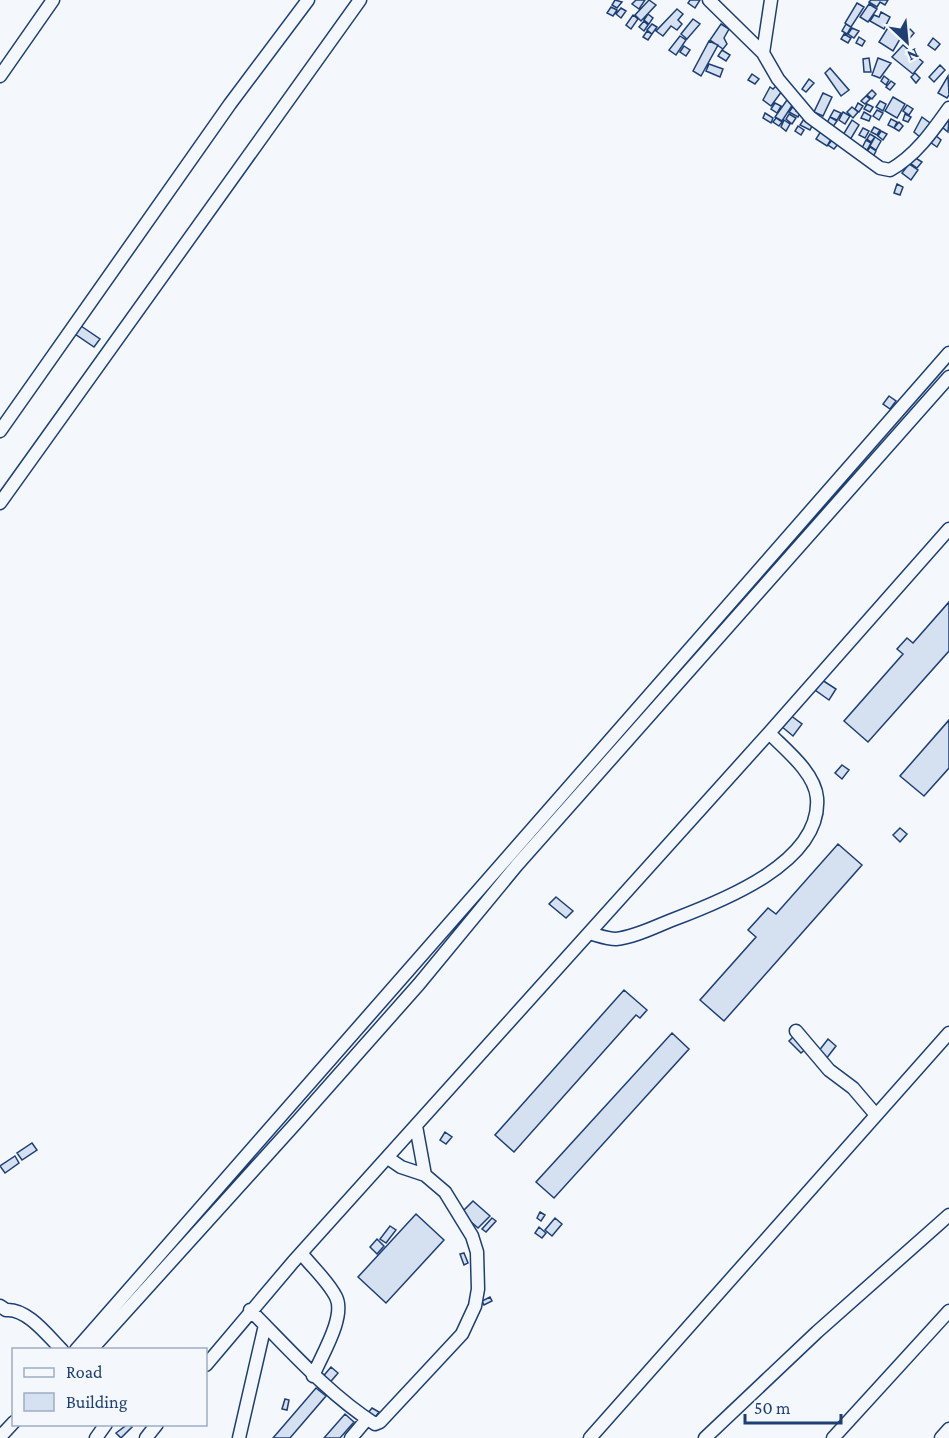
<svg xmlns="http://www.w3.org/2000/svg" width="949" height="1438" font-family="'Crimson Pro',serif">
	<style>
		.building { fill: #d5e0f0; stroke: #1d3f73; stroke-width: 1.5 }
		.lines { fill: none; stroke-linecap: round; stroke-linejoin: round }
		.street-casing { stroke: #1d3f73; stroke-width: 15 }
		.street { stroke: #f4f7fb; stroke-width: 12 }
	</style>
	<rect width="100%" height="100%" fill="#f4f7fb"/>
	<path class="building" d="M615,0L622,2L617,8L612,5Z
		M636,0H645L639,9L632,4Z
		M649,0L656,5L641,21L635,15Z
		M690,0H700L695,8L688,3Z
		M871,0H888L885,5L880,2L877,7L869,2Z
		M857,3L864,7L851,27L845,23Z
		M869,4L877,9L868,22L860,17Z
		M611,7L617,10L613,16L607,13Z
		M621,8L626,11L621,18L616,14Z
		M677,9L683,14L678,20L682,24L677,30L671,26L663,36L656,31Z
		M881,12L890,17L884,29L870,21L874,15L879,17Z
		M648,14L653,18L649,24L644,20Z
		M633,15L638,19L631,29L626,25Z
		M693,19L700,24L687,39L681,34Z
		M644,21L648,25L644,31L639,27Z
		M652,24L657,27L652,34L647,30Z
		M721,24L729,29L724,38L727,44L723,49L710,40Z
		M846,24L851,27L847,34L842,31Z
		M889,26L903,34L893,51L879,42Z
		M852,28L859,31L854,38L848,34Z
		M910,29L914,33L910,38L906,34Z
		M647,31L652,34L648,40L643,37Z
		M844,34L851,38L848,43L841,39Z
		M680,36L686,40L676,55L669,50Z
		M859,37L865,41L862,46L856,43Z
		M933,38L940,44L935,50L928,45Z
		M709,41L718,45L701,76L693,71Z
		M903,45L923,62L913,74L892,57Z
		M684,46L690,50L686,56L680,52Z
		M722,50L730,55L726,61L718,56Z
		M869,58L871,72H864L863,59Z
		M878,58L891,63L880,78L872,75Z
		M709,64L723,69L720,77L706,71Z
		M940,65L945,70L934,82L929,77Z
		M830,68L849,90L841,96L825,73Z
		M915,73L920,78L916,83L911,77Z
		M752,74L759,79L755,84L748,80Z
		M884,76L889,80L886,85L881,81Z
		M948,76L949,95L947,98L938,93Z
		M809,79L814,83L806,92L802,89Z
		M891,81L895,84L890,90L886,87Z
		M776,86L782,91L771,106L763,100L770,87L773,89Z
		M872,90L876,94L872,99L867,95Z
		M823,93L832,97L823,116L814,112Z
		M866,96L870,99L865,104L861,101Z
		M893,97L905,104L897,118L885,111Z
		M787,100L793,104L782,121L775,117Z
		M880,101L886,104L883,111L876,107Z
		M775,103L781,106L777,113L771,109Z
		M858,103L863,106L859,112L855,109Z
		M795,104L799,107L796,111L800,113L798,117L789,112Z
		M867,104L873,107L870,112L864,109Z
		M907,105L913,109L909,115L903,111Z
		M852,107L858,112L853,118L847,112Z
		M834,110L841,113L837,120L830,117Z
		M877,110L883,113L879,120L873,116Z
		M843,112L850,116L845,124L839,120Z
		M864,112L871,116L869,121L861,118Z
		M765,113L773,118L771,123L763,118Z
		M789,114L796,118L792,124L786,119Z
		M905,114L911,117L908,122L903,120Z
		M830,117L837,121L832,128L826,125Z
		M922,117L930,123L920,137L914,132Z
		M776,118L782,122L779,126L773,122Z
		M948,118L949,119L948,132L942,127Z
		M804,119L813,124L810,130L800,125Z
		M891,119L897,122L894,128L888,125Z
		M784,120L790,124L786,131L781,127Z
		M852,120L859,125L850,140L843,135Z
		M899,122L903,126L899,131L894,128Z
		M798,126L804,130L801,135L795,131Z
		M874,127L880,130L877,135L871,132Z
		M863,128L869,131L865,138L859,135Z
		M821,131L831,139L827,146L816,139Z
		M881,131L887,134L883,140L878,136Z
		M870,134L875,137L871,142L867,139Z
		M935,135L941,140L937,147L930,142Z
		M875,137L881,141L876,150L870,146Z
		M833,139L839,143L834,149L828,145Z
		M866,140L871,143L867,150L862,148Z
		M870,147L876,151L873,157L866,153Z
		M914,157L922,162L917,168L910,163Z
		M909,164L918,170L911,180L902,173Z
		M897,184L903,187L900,195L894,193Z
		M81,326L100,339L94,347L75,334Z
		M889,396L896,401L890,409L883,404Z
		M949,602V651L868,742L844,721L903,654L897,649L907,638L913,643Z
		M822,680L836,689L829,700L815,690Z
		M790,715L802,724L793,736L781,726Z
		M949,720V768L924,796L900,776Z
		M842,765L849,770L842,779L835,773Z
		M900,828L907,834L900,842L893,835Z
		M838,844L862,865L724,1021L700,1000L756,937L748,930L768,908L776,914Z
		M556,897L573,911L566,918L549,904Z
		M624,990L647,1010L640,1018L636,1015L514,1152L495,1135Z
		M672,1033L689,1049L554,1198L536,1182Z
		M795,1035L807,1048L801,1053L789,1041Z
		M828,1039L836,1046L826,1059L818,1052Z
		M445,1132L452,1137L446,1144L440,1140Z
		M32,1143L37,1150L22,1160L17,1153Z
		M15,1156L19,1163L5,1173L0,1166Z
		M473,1201L490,1216L478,1228L461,1213Z
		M540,1212L545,1215L541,1221L537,1218Z
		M416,1214L444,1240L386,1303L358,1277Z
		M492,1218L496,1221L486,1232L482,1229Z
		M555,1218L562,1224L552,1236L545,1230Z
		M390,1226L396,1230L386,1243L380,1239Z
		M539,1227L546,1233L542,1238L535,1233Z
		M377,1239L384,1246L377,1254L370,1247Z
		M464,1253L468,1263L464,1265L460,1254Z
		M490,1297L492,1301L484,1305L482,1301Z
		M331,1367L338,1373L327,1386L320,1380Z
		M316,1388L326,1396L290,1438H273Z
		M285,1399L289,1400L287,1410L282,1409Z
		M372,1408L379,1412L374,1419L367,1414Z
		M345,1414L354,1422L340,1438H324Z
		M128,1424L132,1427L121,1438L116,1433Z"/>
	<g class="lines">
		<defs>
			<path id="street" d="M709,0L763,53L778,79L810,117L880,168L890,170C915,156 932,132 949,108
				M763,53L771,0
				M0,76L53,0
				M0,431L230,104L308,0
				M0,503L360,0
				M589,933C597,935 607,939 616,939C635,937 654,927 672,920C720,902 822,863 817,798C815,773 786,750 769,733
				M796,1031L829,1070L853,1088L876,1115
				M416,1126L425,1175
				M301,1253C312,1267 328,1281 336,1297C346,1317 321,1356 313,1376
				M0,1306L6,1310C27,1308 48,1336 62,1350
				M250,1310C290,1350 327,1393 375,1424L380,1422L462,1334L475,1306L478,1289L477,1252L472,1236L445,1192L425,1175L401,1167L388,1158
				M76,1350L949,353
				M91,1350L296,1123L419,984L517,865L949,377
				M206,1365L293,1262L769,733L949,529
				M0,1437L14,1422
				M96,1438L106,1424
				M146,1438L157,1424
				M239,1438L265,1325
				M351,1438L367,1419
				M590,1438L949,1033
				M705,1438L817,1332L949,1215
				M833,1438L949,1311
				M941,1438L949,1429"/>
		</defs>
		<use href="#street" class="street-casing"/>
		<use href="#street" class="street"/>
	</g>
	<rect x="12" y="1348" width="195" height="78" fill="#f4f7fb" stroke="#9eadc5" stroke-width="1.5"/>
	<rect x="24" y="1368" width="30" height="9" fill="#f4f7fb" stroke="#9eadc5" stroke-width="1.5"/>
	<text x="66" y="1378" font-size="18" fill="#1d3f73">Road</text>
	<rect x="24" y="1393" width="30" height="18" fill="#d5e0f0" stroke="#9eadc5" stroke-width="1.5"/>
	<text x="66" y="1408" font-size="18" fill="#1d3f73">Building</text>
	<g transform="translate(907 42) rotate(154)" stroke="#f4f7fb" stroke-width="4.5" paint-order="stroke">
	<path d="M0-4.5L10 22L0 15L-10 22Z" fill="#1d3f73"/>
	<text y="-9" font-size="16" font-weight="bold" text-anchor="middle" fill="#1d3f73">N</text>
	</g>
	<path d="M745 1414v9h96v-9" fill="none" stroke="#1d3f73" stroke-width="3"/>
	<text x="754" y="1414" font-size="18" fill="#1d3f73" stroke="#f4f7fb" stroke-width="4.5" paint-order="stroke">50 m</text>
</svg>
